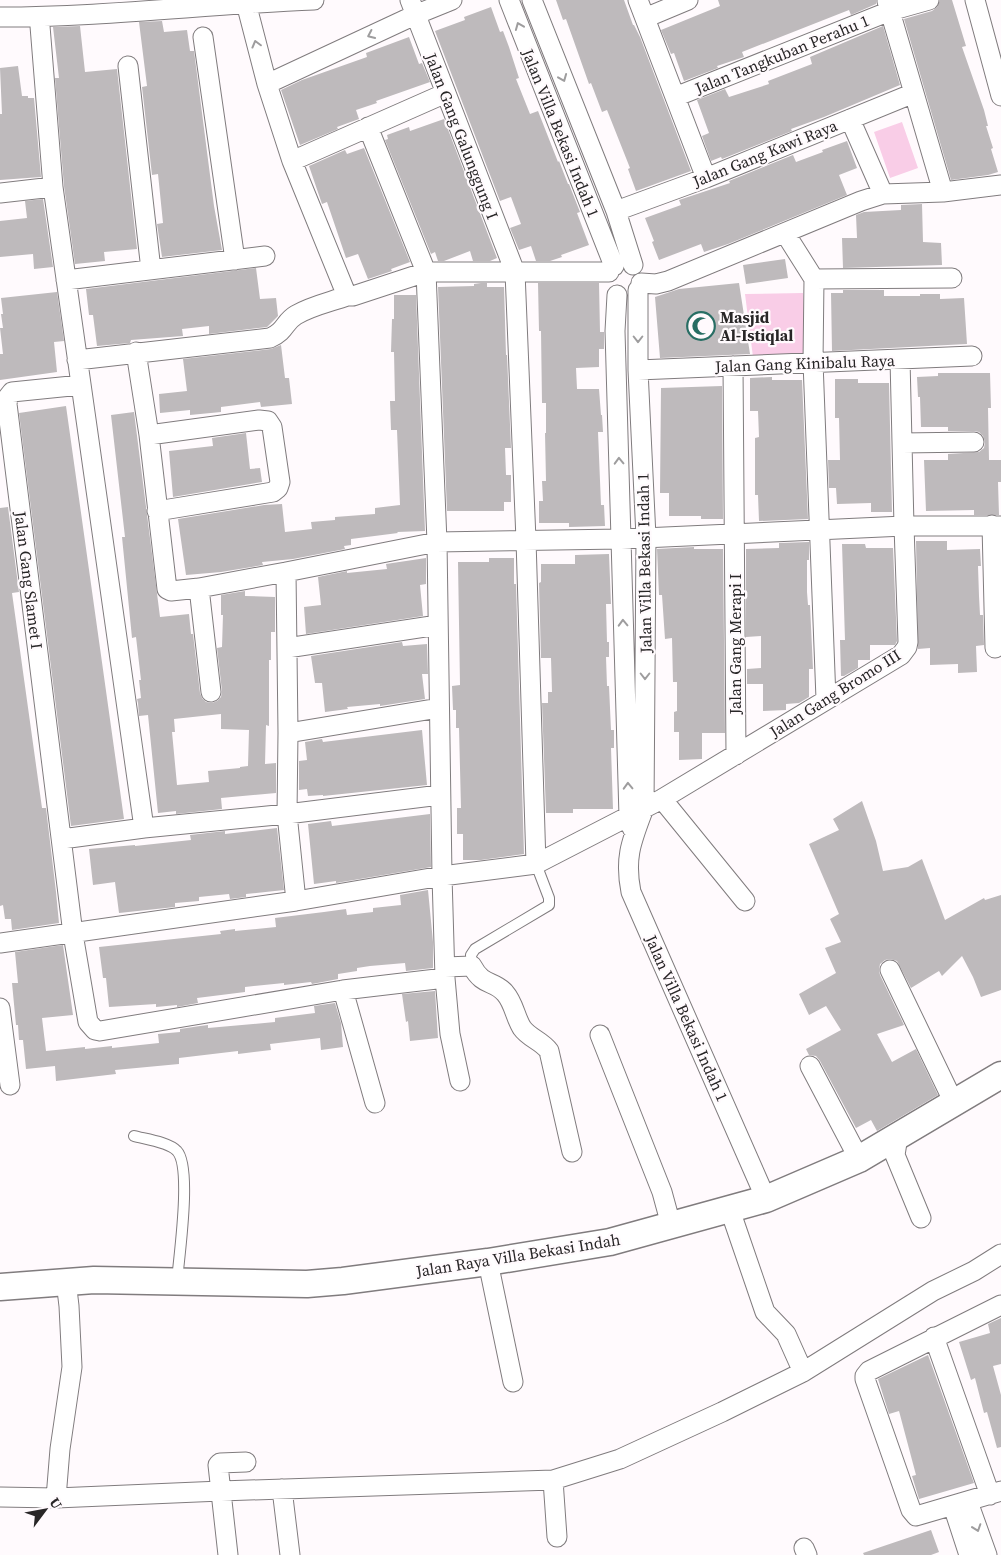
<svg xmlns="http://www.w3.org/2000/svg" width="1001" height="1555" font-family="'Source Serif 4',serif">
	<style>
		.green { fill: #f9cde7 }
		.building { fill: #bebabc; fill-rule: evenodd }
		.lines { fill: none; stroke-linecap: round; stroke-linejoin: round }
		.service-casing { stroke: #807c7e; stroke-width: 12 }
		.minor-casing { stroke: #807c7e; stroke-width: 21 }
		.secondary-casing { stroke: #807c7e; stroke-width: 29 }
		.service { stroke: #fff; stroke-width: 10 }
		.minor { stroke: #fff; stroke-width: 19 }
		.secondary { stroke: #fff; stroke-width: 26 }
		.oneway { stroke: #9e9d9e }
		.labels { text-anchor: middle; stroke-width: 4.5; stroke-linejoin: round; paint-order: stroke }
		.street-label { font-size: 16px; fill: #282627; stroke: #fffafd }
		.poi-label { font-size: 16px; font-weight: bold; fill: #282627; stroke: #fffafd; text-anchor: start }
	</style>
	<rect width="100%" height="100%" fill="#fffafd"/>
	<path class="green" d="M902,122L918,168L890,178L874,132Z
		M803,293L806,358L753,357L745,294Z"/>
	<path class="building" d="M556,0H624L633,25H634L640,37L691,171L636,191L628,169L630,168L607,110L602,112L591,83L589,84L566,19L563,20Z
		M718,0H876V4L851,15L849,10L742,52L744,57L717,66L718,68L684,81L674,53L671,54L661,30L720,6Z
		M940,0H952L966,46L962,47L984,110L988,126H986L993,148L991,149L998,172L988,175L951,180L904,19L932,11L937,7Z
		M491,7L500,32L503,31L509,47L519,78L516,79L530,114L538,111L558,162L559,161L568,184H569L580,212L577,213L589,245L561,255L562,257L550,261H536L531,246L519,250L510,228L521,224L511,197L500,201L435,31L465,20L464,17Z
		M162,21L164,32L187,30L190,51H194L214,206L222,250L162,257L157,224L163,223L158,174L152,175L142,87L147,86L139,22Z
		M80,26L85,72L117,69L137,249L104,252L105,261L75,264L64,186L55,78H59L53,27Z
		M883,26L900,85L824,117L791,129L792,131L722,159L721,157L711,161L702,136L709,133L697,100L725,89L729,97L769,84L768,81L812,64L810,57Z
		M409,37L419,64L422,63L430,82L376,101L377,103L356,110L359,119L337,127L338,129L300,145L281,90L302,80L367,57L366,53Z
		M18,66L22,96H28V98H34L41,177L0,180V114H2L0,68Z
		M444,119L497,258L490,261H473L470,251L444,261H438L435,252L431,254L385,140L388,139L387,135L409,127L410,131Z
		M847,141L857,168L839,175L847,195L728,244L704,252L701,244L659,260L652,242L654,241L645,218L681,205L679,200L730,183L729,181L793,155L796,162L823,152L822,150Z
		M364,148L410,262L391,269L392,271L368,279L358,254L346,258L327,202L322,204L309,166L345,150L347,154Z
		M43,199L53,267L34,269L33,254L0,257V221L27,218L25,201Z
		M922,204L923,242L941,243L942,265L843,268L842,238H857L856,215L864,212L901,210V205Z
		M785,259L788,278L746,284L743,265Z
		M256,268L260,299L276,298L278,316L267,327L209,334V326L182,329L183,336L131,340L130,343L97,346L93,315H89L86,289Z
		M481,283H487V287H504L506,355H507L511,448H505L506,475H511V502H504V511H447L438,287L474,286V284Z
		M538,283H599L600,332H604V349H599V367L576,368L577,389H599L601,415H602L603,432H598L601,505H604L605,526L569,527V523H539V501H543L542,481H546L545,433H546V403H542L541,331H539Z
		M739,283L750,354L660,358L655,297L679,289Z
		M843,290H884V296H920V294H940V299L964,298L967,344L832,351L831,293H843Z
		M57,292L64,341L54,342L57,372L0,380V354H3L0,328H3L1,314H3L1,298Z
		M394,295H416L425,531L397,532L398,533L351,539V545L344,546L345,549L293,559L262,562L263,565L221,572L186,575L178,519L264,505L282,504L285,532L312,529L311,522L335,520V517L375,514V508L400,505L397,430H391L390,401H395L394,352H391L392,319H394Z
		M281,345L285,378H289L292,404L261,407L260,402L221,407V412L190,415V410L160,413L159,394L187,391L183,359L271,349Z
		M938,373H990L991,408H988L989,460H1001V482H998L999,515H974V510L926,511L924,460H948V454L979,452L984,448L985,442L983,436L979,432L974,431H948V427H921L920,397H918L917,377L938,376Z
		M772,377V380H802L808,519L759,521L758,495H755V438L759,437L758,411H750V378Z
		M835,379H858V383H889L892,512H871V503L837,504L836,488H829L828,460H840L839,418H835Z
		M722,386L723,519H701V516H669V493H660L661,388Z
		M66,406L124,819L71,826L19,413Z
		M134,412L160,617L189,614L191,634H193L200,693L202,698L206,702L212,703L217,701L221,697L222,691L217,648L222,647L223,615H221V595L245,591V596L275,597V632H271V660H269V726L266,725L265,764L276,763V793L221,798L222,809L176,814V811L158,813L148,715L139,716L138,703L137,699L141,698L139,680H141L136,637L132,638L122,537H125L122,511L111,415ZM221,714V729L249,730L248,766L240,767V768L208,771L209,782L177,785L172,732H175L174,719Z
		M246,433L250,469L260,468L262,482L173,497L169,451L213,446L212,438Z
		M8,507L19,592L12,593L42,808H46L56,892L59,923L12,930L11,919H5L3,905L0,906V508Z
		M916,541H947V550L980,549L981,566H978L979,596L980,615H983L984,645L976,646L977,672L958,673V664L930,665V648L918,649Z
		M809,542V560H807V592L808,605H810L813,669H809V697L799,703L786,704V710L763,711V684H747V669L761,668V636L746,637V549L779,548V543Z
		M842,544H865L866,548H893L897,641L895,645H870V660H858V668L844,676H841L840,640H845Z
		M694,547V549H723L725,733H702V759L679,760V732H674V712L677,711V682H673L672,638L665,639L662,595H659L657,549Z
		M609,554L611,604H606L607,642H609V657H606L607,686H609L611,730H614V748H611L613,809H573V813H546L542,703H548V692H552L551,658H541L539,583L541,582V564H575V555Z
		M426,558V584L420,585L423,616L306,634L304,607L321,605L318,577L347,571V573L387,569L386,564Z
		M489,558H514V584H516L524,854L481,860H463V834H457V808H461L459,728H456V710H453L452,686L460,685L458,562H489Z
		M402,642L403,646L427,644L428,674H422L425,699L380,706V704L347,707L348,709L325,712L322,683H315L311,656Z
		M422,730L427,785L323,796V795L308,796L307,789L299,790V761L307,760L305,742L322,739L323,742Z
		M862,801L876,841L883,871L908,867L922,859L945,920L984,898L985,900L1001,895V990L981,997L973,977L962,956L942,976L939,971L911,988L897,961L890,959L885,960L880,964L879,970L880,975L904,1025L877,1034L892,1062L916,1049L938,1095L877,1131L871,1120L856,1128L820,1061L816,1056L809,1055L806,1049L841,1030L826,1006L809,1015L799,994L836,973L825,948L841,942L830,919L839,914L809,844L839,830L833,819Z
		M430,814L431,867L336,883V881L314,884L308,824L331,821L332,826Z
		M277,828L284,890L246,894V897L230,899L229,894L199,897V901L175,903V907L119,913L115,882L93,885L89,849L135,845V846L191,840L190,835L225,831V834Z
		M428,890L433,942V968L406,971L405,963L370,966L357,968V971L338,974V979L312,984L311,982L284,985V983L245,987V992L197,998L198,1003L177,1007V1005L156,1007V1004L109,1007L106,978H103L99,947L221,934L220,931L235,929V931L276,927L275,918L324,912L346,909L347,915L373,912V908L401,905L400,895Z
		M63,945L73,1015L42,1018L46,1051L85,1047V1049L112,1046V1048L159,1043L158,1034L180,1032V1029L200,1026L208,1025V1028L275,1022V1018L315,1013L314,1006L335,1003L341,1023L343,1047L321,1050L320,1038L270,1044L271,1050L238,1054V1051L179,1058V1064L115,1070L116,1074L56,1081L55,1066L26,1069L23,1040H19L18,1025H16L12,983H18L15,952Z
		M435,991L438,1038L410,1041L408,1021L406,1022L402,994Z
		M1001,1318V1364L993,1366L1001,1395V1447L997,1448L987,1412L984,1413L975,1378L971,1380L959,1342L990,1333L988,1324Z
		M928,1355L974,1483L919,1499L912,1476L916,1475L899,1411L889,1414L878,1379Z
		M931,1530L939,1552L931,1555H864L863,1553Z"/>
	<g class="lines">
		<defs>
			<path id="service" d="M472,966L471,955L475,949L549,905V898L536,864
				M134,1136C145,1139 169,1142 177,1151C192,1167 179,1256 177,1281"/>
			<path id="minor" d="M410,0L515,272L526,540L536,864
				M509,0L614,266
				M532,0L616,211L633,265
				M638,0L706,178
				M975,0L1001,96
				M887,1L943,192
				M246,3L267,84L292,161L347,296
				M0,17C105,17 209,4 314,0
				M645,18L688,0
				M40,26L53,187L144,828
				M203,37L235,260
				M128,66L151,270
				M267,84L415,15L452,0
				M675,97L890,11L929,0
				M850,119L883,194
				M368,127L426,272L437,542L442,876L445,978L450,1034L460,1081
				M292,161L446,93
				M0,193L53,187
				M616,211L706,178L914,93
				M785,233L814,279L813,362L826,699
				M814,279L952,278
				M66,280L265,256
				M641,283L656,284L668,281L861,201L883,194L943,192L1001,185
				M638,290V370L646,537L644,808C632,840 624,857 631,892L766,1199
				M617,295L615,331L629,817L632,828
				M136,352L149,435L167,589L171,591L199,588L286,572
				M77,360L270,338C286,331 284,322 296,315C311,306 330,302 347,296H353L426,272H609
				M733,366L736,755
				M638,370L972,356
				M81,385L12,392L8,397L7,404L73,934L88,1022L95,1030L100,1031L343,990L445,978
				M149,435L259,420L268,421L272,427L280,482L278,488L273,492L157,511
				M902,443L974,442
				M992,525L995,648
				M199,588L211,692
				M287,648L438,625
				M288,733L439,708
				M662,799L745,901
				M62,839L144,828L287,814L440,795
				M296,901L287,814L288,733L286,572L437,542L621,539L904,526H1001
				M0,943L296,901L442,876L536,864L662,799L901,655L907,647L908,642L904,526L900,359
				M445,967L472,966C483,987 494,980 505,993C514,1003 515,1017 522,1028C529,1038 542,1041 549,1051L572,1152
				M890,970L954,1103
				M343,990L375,1103
				M0,1008L10,1085
				M600,1035L662,1192L671,1225
				M810,1066L859,1159
				M898,1136L895,1155L921,1218
				M730,1210L765,1312L786,1334L803,1372
				M488,1262L513,1382
				M1001,1305L869,1371L865,1376V1379L911,1510L916,1516L1001,1491
				M934,1337L990,1495
				M553,1480L557,1537
				M282,1489L290,1555
				M0,1497L56,1498L221,1491L553,1480L620,1459L722,1412L803,1372L933,1291L974,1271L1001,1254
				M56,1498L60,1449L72,1367L69,1306L66,1281
				M968,1502L987,1555
				M953,1506L969,1555
				M804,1548L807,1555
				M228,1555L218,1465L220,1463L246,1462"/>
			<path id="secondary" d="M0,1287L94,1280L307,1284L343,1281L488,1262L610,1242L766,1199L859,1159L1001,1075"/>
		</defs>
		<use href="#service" class="service-casing"/>
		<use href="#minor" class="minor-casing"/>
		<use href="#secondary" class="secondary-casing"/>
		<use href="#service" class="service"/>
		<use href="#minor" class="minor"/>
		<use href="#secondary" class="secondary"/>
	</g>
	<defs><path id="oneway-chevron" d="M-2-3.5L2.5 0L-2 3.5" fill="none" stroke-width="1.6" stroke-linecap="round" stroke-linejoin="round" transform="scale(1.25)"/></defs>
	<g class="oneway">
		<use href="#oneway-chevron" transform="translate(519 26) rotate(-112)"/>
		<use href="#oneway-chevron" transform="translate(371 35) rotate(155)"/>
		<use href="#oneway-chevron" transform="translate(256 44) rotate(-105)"/>
		<use href="#oneway-chevron" transform="translate(563 78) rotate(68)"/>
		<use href="#oneway-chevron" transform="translate(638 339) rotate(90)"/>
		<use href="#oneway-chevron" transform="translate(619 461) rotate(-92)"/>
		<use href="#oneway-chevron" transform="translate(623 623) rotate(-92)"/>
		<use href="#oneway-chevron" transform="translate(645 676) rotate(90)"/>
		<use href="#oneway-chevron" transform="translate(628 786) rotate(-92)"/>
		<use href="#oneway-chevron" transform="translate(977 1528) rotate(71)"/>
	</g>
	<defs>
		<symbol id="mosque-ring" viewBox="-11 -11 22 22"><circle r="9.5" fill="#fffafd" stroke="#286e64" stroke-width="1.5"/><path d="M3.5-4.9A6 6 0 1 0 3.5 4.9A5 5 0 1 1 3.5-4.9Z" fill="#286e64"/></symbol>
	</defs>
	<g fill-rule="evenodd">
		<use href="#mosque-ring" x="685" y="310" width="32" height="32"/>
	</g>
	<g class="labels">
		<g class="street-label">
			<text transform="translate(782 54) rotate(-22)" y="6">Jalan Tangkuban Perahu 1</text>
			<text transform="translate(561 133) rotate(68)" y="6">Jalan Villa Bekasi Indah 1</text>
			<text transform="translate(462 136) rotate(69)" y="6">Jalan Gang Galunggung I</text>
			<text transform="translate(765 153) rotate(-22)" y="6">Jalan Gang Kawi Raya</text>
			<text transform="translate(805 363) rotate(-2)" y="6">Jalan Gang Kinibalu Raya</text>
			<text transform="translate(644 563) rotate(-91)" y="6">Jalan Villa Bekasi Indah 1</text>
			<text transform="translate(29 580) rotate(83)" y="6">Jalan Gang Slamet I</text>
			<text transform="translate(735 644) rotate(-90)" y="6">Jalan Gang Merapi I</text>
			<text transform="translate(835 693) rotate(-32)" y="6">Jalan Gang Bromo III</text>
			<text transform="translate(687 1018) rotate(66)" y="6">Jalan Villa Bekasi Indah 1</text>
			<text transform="translate(518 1255) rotate(-9)" y="6">Jalan Raya Villa Bekasi Indah</text>
		</g>
		<g class="poi-label">
			<text x="720" y="323">Masjid<tspan x="720" dy="18">Al-Istiqlal</tspan></text>
		</g>
	</g>
	<g transform="translate(45 1510) rotate(58)" stroke="#fffafd" stroke-width="4" paint-order="stroke">
	<path d="M0-4L9 19L0 12L-9 19Z" fill="#282627"/>
	<text y="-8" font-size="14" font-weight="bold" text-anchor="middle" fill="#282627">U</text>
	</g>
</svg>
